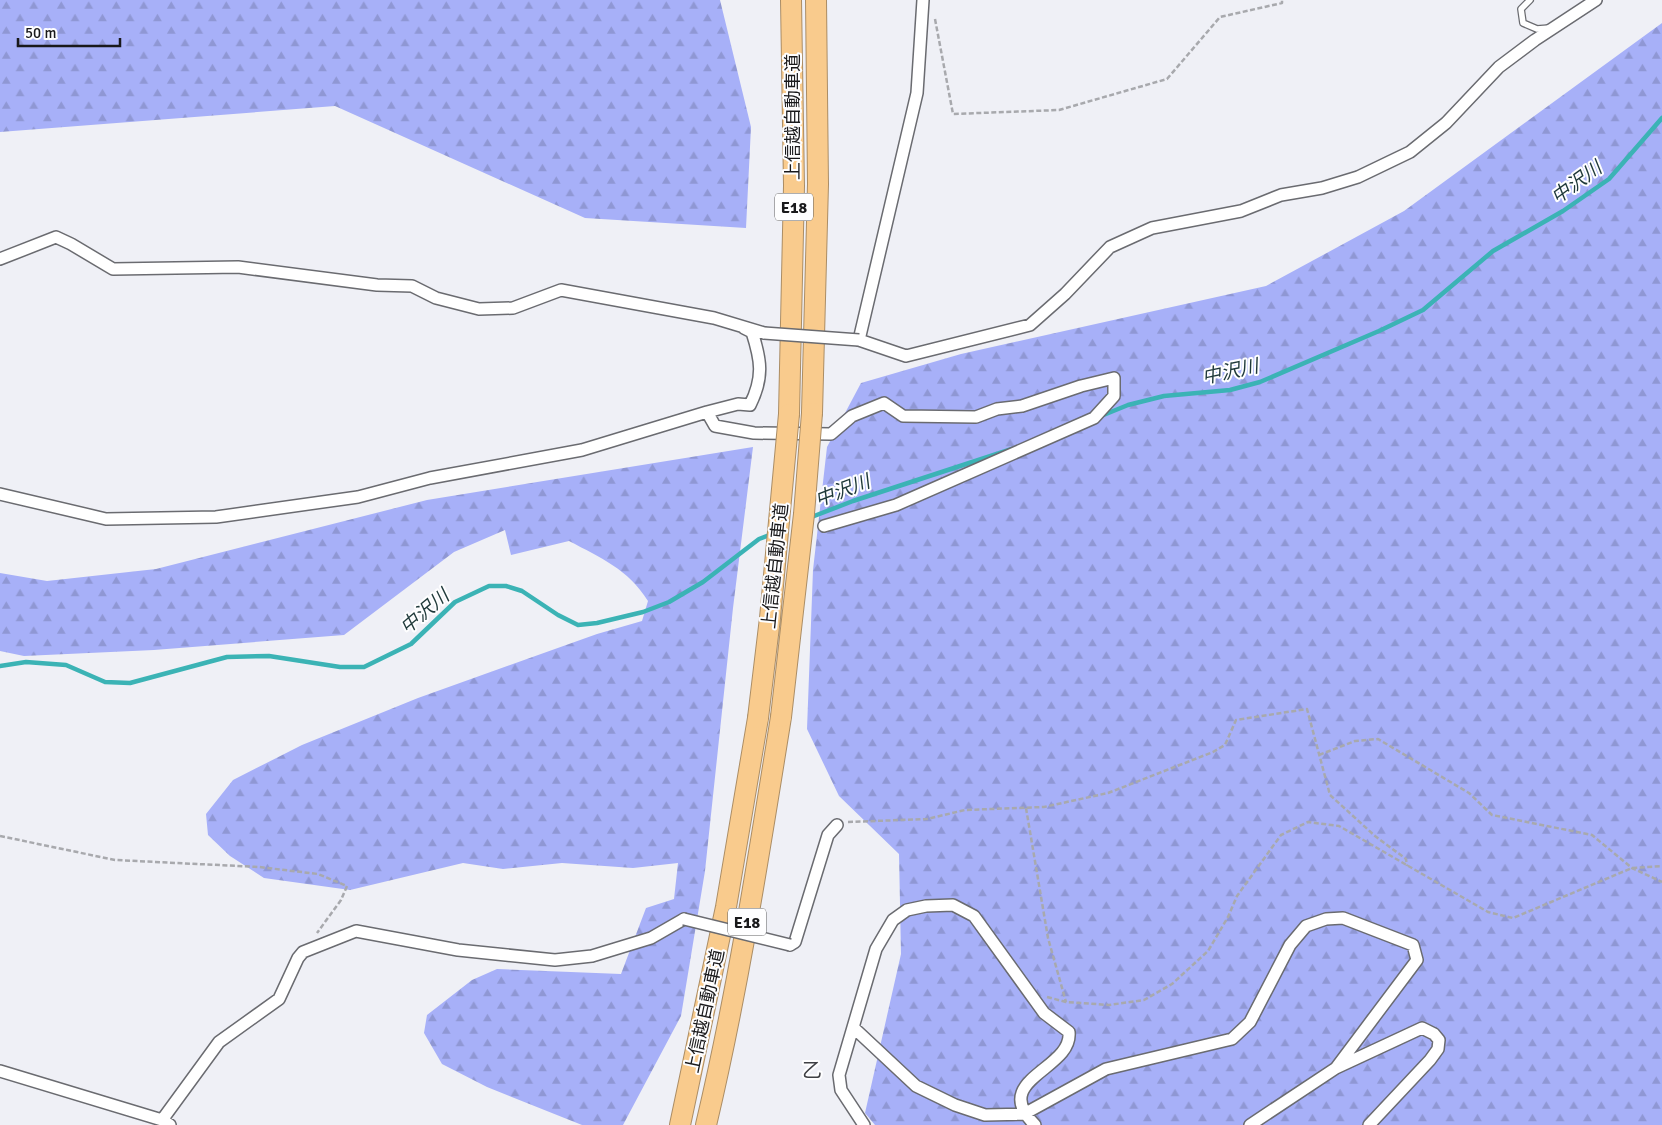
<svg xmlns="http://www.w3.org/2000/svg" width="1662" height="1125" font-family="Signika,'Noto Sans JP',sans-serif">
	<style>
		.forest { fill: url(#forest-firs) }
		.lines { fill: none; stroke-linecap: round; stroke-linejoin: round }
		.stream { stroke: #3bb3b5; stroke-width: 4.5 }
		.service-casing { stroke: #6a6b70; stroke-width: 8 }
		.minor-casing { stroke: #6a6b70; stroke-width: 14 }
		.motorway-casing { stroke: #ab8d65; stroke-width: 22 }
		.path { stroke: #a8a9ad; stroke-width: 2.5; stroke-dasharray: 5 2.5; stroke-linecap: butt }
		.service { stroke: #fff; stroke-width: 5.5 }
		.minor { stroke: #fff; stroke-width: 11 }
		.motorway { stroke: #f9cb8d; stroke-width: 20 }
		.minor-bridge-casing { stroke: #6a6b70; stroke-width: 14; stroke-linecap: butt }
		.motorway-bridge-casing { stroke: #ab8d65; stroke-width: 22; stroke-linecap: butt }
		.minor-bridge { stroke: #fff; stroke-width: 11 }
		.motorway-bridge { stroke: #f9cb8d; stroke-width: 20 }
		.labels { text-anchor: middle; stroke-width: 4; stroke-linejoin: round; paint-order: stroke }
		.shield { fill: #fefeff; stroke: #5e5e5f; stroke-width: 1 }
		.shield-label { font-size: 16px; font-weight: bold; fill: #19191b }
		.street-label { font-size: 18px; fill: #19191b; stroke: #fefeff }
		.water-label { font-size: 19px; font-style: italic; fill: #1e3839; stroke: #fefeff }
		.quarter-label { font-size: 20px; fill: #3f4044; stroke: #fefeff }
	</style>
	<defs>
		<pattern id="forest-firs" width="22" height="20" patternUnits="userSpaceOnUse" patternTransform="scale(1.25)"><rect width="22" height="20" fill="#a7b0f8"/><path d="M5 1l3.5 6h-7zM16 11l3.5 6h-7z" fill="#8f97d4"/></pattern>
	</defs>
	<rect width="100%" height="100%" fill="#eff0f6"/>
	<path class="forest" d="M0,0H720L751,127L746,228L585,218L335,106L0,132Z
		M1662,23V1125H875L865,1113L901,954L899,854L839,796L807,729L813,570L827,447L861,383L961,354L1266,286L1404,211Z
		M753,447L733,608L705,871L681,1016L623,1125H582L487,1087L442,1064L424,1033L427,1015L472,980L497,969L621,974L646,908L674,899L678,863L633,868L562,863L503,869L463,863L350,890L264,878L230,856L208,835L206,814L233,780L302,745L418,698L597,634L642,621L648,601C628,569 601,558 569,541L511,555L505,530L454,552L344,635L154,650L24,656L0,651V573L47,581L156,569L427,500Z"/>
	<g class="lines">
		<path class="stream" d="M1101,416L1128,405L1164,396L1230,390L1260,382L1379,331L1423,310L1493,251L1563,211L1609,179L1662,118
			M809,518L853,501L1012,449
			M0,666L26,662L66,665L105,682L130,683L227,657L269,656L340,667H364L411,644L455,602L489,586H506L522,591L558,615L578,625L597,623L643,612L669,602L703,582L759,539L772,534"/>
		<defs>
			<path id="service" d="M1530,0L1521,9L1523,23L1537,29L1550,28"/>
			<path id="minor" d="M923,0L917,93L859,340L906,356L1030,325L1065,294L1110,247L1152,228L1241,211L1281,195L1322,188L1358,177L1410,152L1446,123L1499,67L1535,40L1596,0
				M0,259L56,237L71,244L113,269L238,267L377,285L412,286L436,298L479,309L513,308L561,290L714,318L764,333
				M707,412L738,404L750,405C764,377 761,360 752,332L744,328
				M0,494L106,519L216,517L358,497L430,478L582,450L707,412L715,426L754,433L831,434L852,416L884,403L903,416L976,417L997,409L1022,406L1081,386L1114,378V396L1094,418L896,505L824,526
				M790,945L795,942L828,835L837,825
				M855,1029L916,1086L955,1105L985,1115L1024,1114L1106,1069L1232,1039L1250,1022L1290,945L1306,926L1326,919L1343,918L1413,945L1417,960L1336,1068
				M0,1071L162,1120L170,1125
				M162,1120L219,1042L279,999L298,958L303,952L356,931L458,950L555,960L592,956L651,938L684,919
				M864,1125L841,1090L839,1075L876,949L893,920L907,910L926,906L953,905L974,916L1044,1013L1069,1032C1073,1070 988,1079 1035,1125
				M1250,1125L1336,1068L1422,1028L1434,1034L1439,1040L1438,1049L1430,1060L1369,1125"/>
			<path id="motorway" d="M812,413L818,184L816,0
				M789,414L794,186L791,0
				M680,1125L726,907L758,718
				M706,1125C738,990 759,854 781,717"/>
		</defs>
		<use href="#service" class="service-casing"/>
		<use href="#minor" class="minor-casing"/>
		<use href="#motorway" class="motorway-casing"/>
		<path class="path" d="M935,19L953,114L1059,110L1167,79L1220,17L1282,3V0
			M1319,755L1355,741L1378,739L1469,793L1492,815L1592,835L1632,868L1662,882
			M1026,808L1048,938L1066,1002
			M848,822L927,819L965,810L1044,807L1108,793L1213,752L1225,745L1236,720L1307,709L1330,795L1375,836L1406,859L1407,866
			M0,836L115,860L259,867L318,874L347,886L341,900L317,933
			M1047,997L1066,1002L1109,1005L1144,1000L1172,984L1208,951L1228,917L1237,896L1281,835L1308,822L1339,826L1488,912L1513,918L1632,868L1662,866"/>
		<use href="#service" class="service"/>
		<use href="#minor" class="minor"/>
		<use href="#motorway" class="motorway"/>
		<defs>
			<path id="minor-bridge" d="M764,333L859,340
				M684,919L790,945"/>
			<path id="motorway-bridge" d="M781,717L804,514L812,413
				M758,718L770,618L789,414"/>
		</defs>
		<use href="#minor-bridge" class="minor-bridge-casing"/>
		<use href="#motorway-bridge" class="motorway-bridge-casing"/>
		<use href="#minor-bridge" class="minor-bridge"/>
		<use href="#motorway-bridge" class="motorway-bridge"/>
	</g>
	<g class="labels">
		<g class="shield">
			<rect x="775" y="193.5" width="38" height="27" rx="4"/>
			<rect x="728" y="908.5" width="38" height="27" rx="4"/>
		</g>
		<g class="shield-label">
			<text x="794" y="213">E18</text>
			<text x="747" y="928">E18</text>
		</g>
		<g class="street-label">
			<text transform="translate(793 117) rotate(-90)" y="6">上信越自動車道</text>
			<text transform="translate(775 566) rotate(-84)" y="6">上信越自動車道</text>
			<text transform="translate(705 1011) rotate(-78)" y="6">上信越自動車道</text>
		</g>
		<g class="water-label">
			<text transform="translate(1576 182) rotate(-36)" y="7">中沢川</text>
			<text transform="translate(1230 371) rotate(-12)" y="7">中沢川</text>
			<text transform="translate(842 490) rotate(-21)" y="7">中沢川</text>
			<text transform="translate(424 611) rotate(-40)" y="7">中沢川</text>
		</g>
		<g class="quarter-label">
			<text x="812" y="1077">乙</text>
		</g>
	</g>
	<path d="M18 38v8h102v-8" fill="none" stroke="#19191b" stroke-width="2.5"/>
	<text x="25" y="38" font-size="15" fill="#19191b" stroke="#fefeff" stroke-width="4" paint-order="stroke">50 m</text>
</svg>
